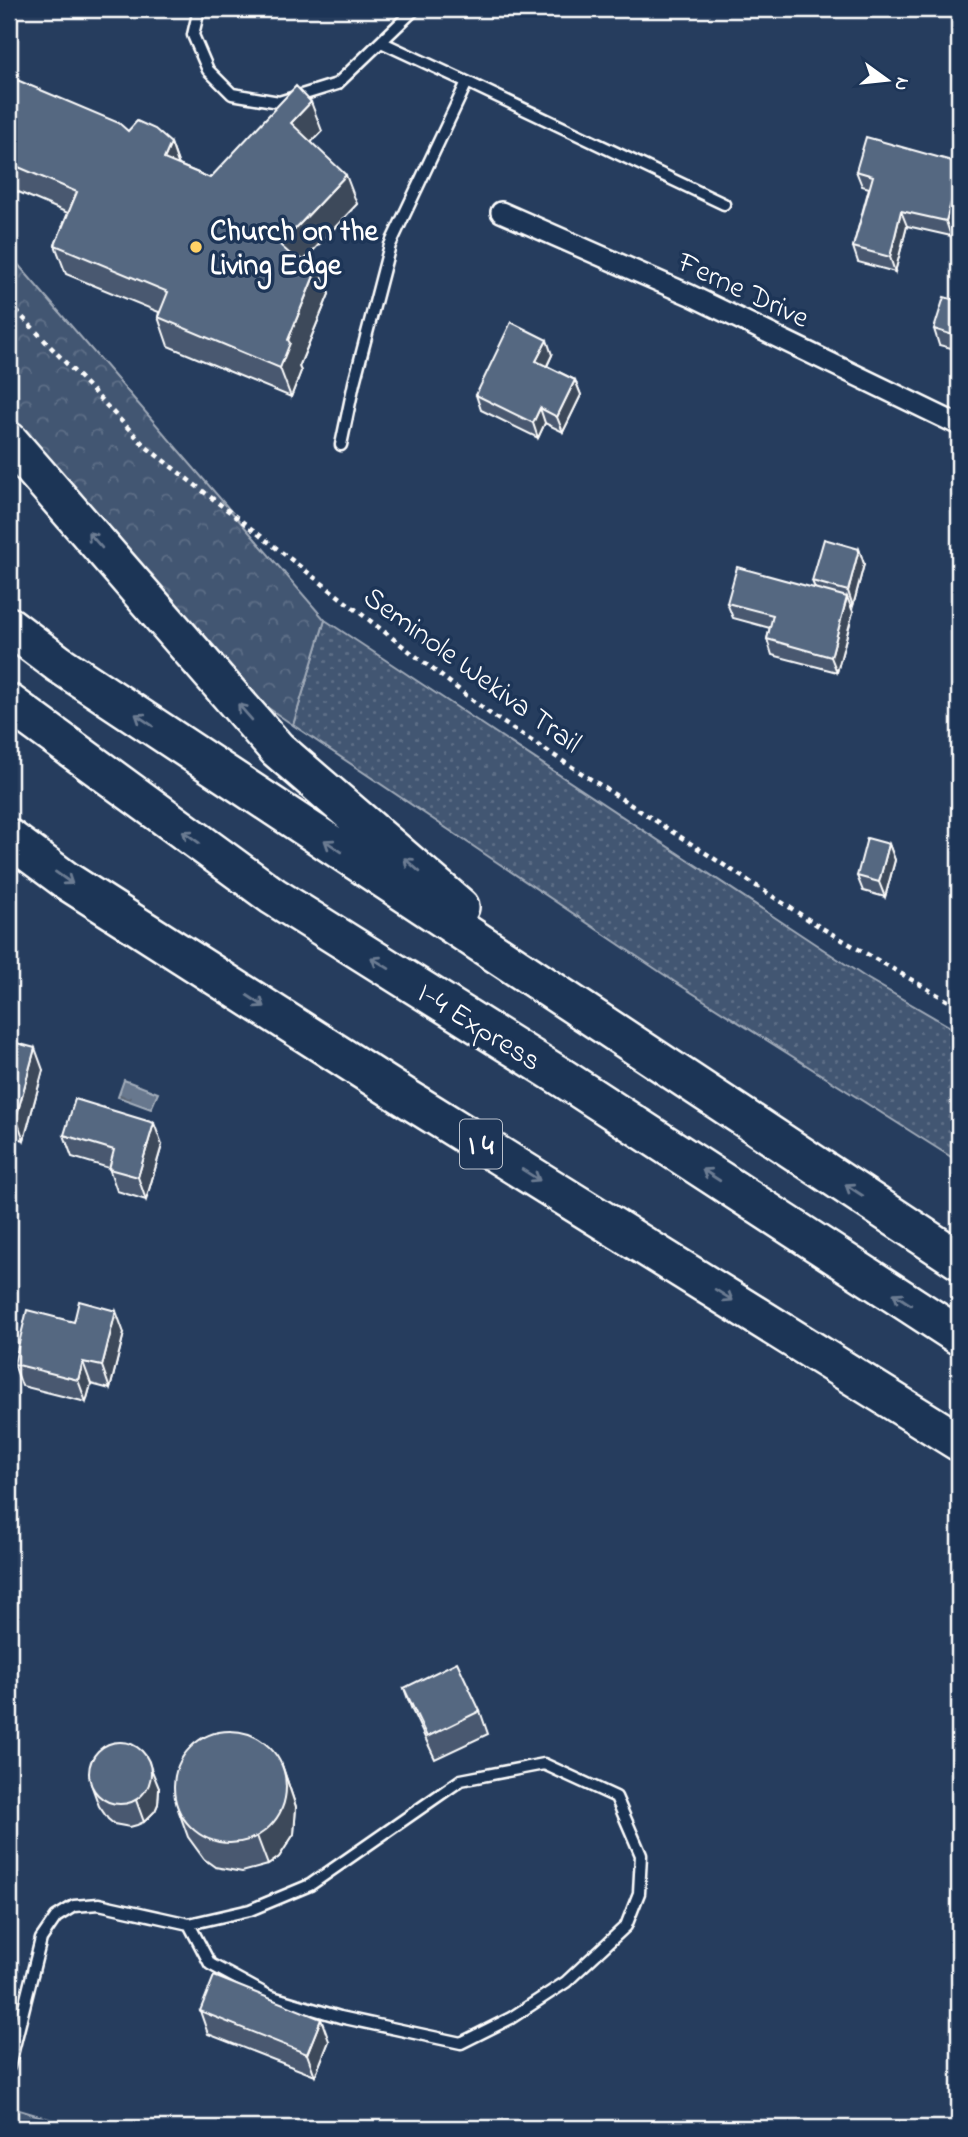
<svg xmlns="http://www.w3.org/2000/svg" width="968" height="2137" font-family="'Indie Flower',sans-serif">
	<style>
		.grass { fill: url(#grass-dots); stroke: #a0aab8; stroke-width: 2 }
		.forest { fill: url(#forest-crowns); stroke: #a0aab8; stroke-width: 2 }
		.water { fill: url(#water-ripples); stroke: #a4aebb; stroke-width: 2 }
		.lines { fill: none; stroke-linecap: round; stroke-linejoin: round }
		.service-casing { stroke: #fff; stroke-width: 15 }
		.minor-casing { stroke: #fff; stroke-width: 24 }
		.motorway-casing { stroke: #fff; stroke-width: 42 }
		.path { stroke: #fff; stroke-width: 4.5; stroke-dasharray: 5 5; stroke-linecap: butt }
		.service { stroke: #1d3557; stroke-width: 10 }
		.minor { stroke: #1d3557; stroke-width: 19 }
		.motorway { stroke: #1d3557; stroke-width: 37 }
		.wall { fill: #49596f; stroke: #fff; stroke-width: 2 }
		.shaded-wall { fill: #3c485a; stroke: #fff; stroke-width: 2 }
		.building { fill: #556781; stroke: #fff; stroke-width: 2 }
		.oneway { stroke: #6c7c92 }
		.poi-dot { fill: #ffd166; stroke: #1d3557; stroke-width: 2.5 }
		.labels { text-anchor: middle; stroke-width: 7; stroke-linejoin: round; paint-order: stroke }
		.shield { fill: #1d3557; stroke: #bbc2cd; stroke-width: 2 }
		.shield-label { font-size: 28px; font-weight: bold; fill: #fff }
		.poi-label { font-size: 30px; font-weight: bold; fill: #fff; stroke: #1d3557; text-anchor: start }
		.street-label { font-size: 30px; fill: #fff; stroke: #1d3557 }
	</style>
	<defs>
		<pattern id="grass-dots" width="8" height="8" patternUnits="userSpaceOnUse" patternTransform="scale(1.75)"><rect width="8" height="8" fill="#425672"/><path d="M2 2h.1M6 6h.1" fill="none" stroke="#5e6f87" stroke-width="1.8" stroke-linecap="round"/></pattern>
		<pattern id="forest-crowns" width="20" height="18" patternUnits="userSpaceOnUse" patternTransform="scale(1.75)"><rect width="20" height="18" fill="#425672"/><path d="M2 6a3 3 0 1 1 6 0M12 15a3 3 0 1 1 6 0" fill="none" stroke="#5e6f87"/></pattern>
		<pattern id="water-ripples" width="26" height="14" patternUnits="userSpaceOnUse" patternTransform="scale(1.75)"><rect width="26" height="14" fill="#67788e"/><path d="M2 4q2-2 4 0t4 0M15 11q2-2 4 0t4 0" fill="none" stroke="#5a626d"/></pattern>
	</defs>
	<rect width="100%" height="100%" fill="#263d5e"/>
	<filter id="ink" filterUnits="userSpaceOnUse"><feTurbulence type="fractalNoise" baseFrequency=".0143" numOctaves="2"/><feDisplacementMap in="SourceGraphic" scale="14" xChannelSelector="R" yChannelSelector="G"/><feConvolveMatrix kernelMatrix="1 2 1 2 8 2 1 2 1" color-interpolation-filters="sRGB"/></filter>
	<g filter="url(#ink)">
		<path class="grass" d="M325,620L868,979L959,1032V1162L675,982L293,725Z"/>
		<path class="forest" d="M9,254L325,620L293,725L245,692L9,421Z
			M9,2107L80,2128H9Z"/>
		<path class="water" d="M124,1080L158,1093L151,1109L118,1097Z"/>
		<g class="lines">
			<defs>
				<path id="service" d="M199,9L193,35L208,70L232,94L279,102L337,84L415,9
					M467,82L724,204
					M341,445L354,383L390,245L467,82L381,42
					M9,2067L41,1939L56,1917L74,1906L99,1904L189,1924L250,1910L310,1885L461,1780L544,1764L616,1797L641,1855L639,1893L626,1926L566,1982L511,2018L461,2043L340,2017L269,1996L210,1964L189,1924"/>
				<path id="minor" d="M501,212L690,295L959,425"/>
				<path id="motorway" d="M9,441L277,749L460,907
					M9,626L59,664L959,1260
					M9,703L273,896L563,1078L959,1336
					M9,838L67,881L405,1097L959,1442"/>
			</defs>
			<use href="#service" class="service-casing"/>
			<use href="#minor" class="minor-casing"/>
			<use href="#motorway" class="motorway-casing"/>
			<path class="path" d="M9,303L146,447L493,716L820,927L959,1007"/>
			<use href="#service" class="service"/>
			<use href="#minor" class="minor"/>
			<use href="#motorway" class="motorway"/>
		</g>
		<path class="wall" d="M9,100L171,143L179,165L210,178L322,131L311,142L357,204L304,260L318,266L329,294L299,367L301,371L291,397L168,346L158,317L159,312L66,274L55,245L68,213L9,188Z
			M959,163L951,236L907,226L895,272L858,262L853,247L869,188L862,186L856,171Z
			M959,301V350L939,345L934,329Z
			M552,355L547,366L575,380L581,395L563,432L545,423L538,438L481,410L476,395Z
			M859,549L864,564L853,606L850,605L853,612L837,672L772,655L767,639L770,628L733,618L727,603L815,588L812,581Z
			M889,844L895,860L885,897L863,891L857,876Z
			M9,1041L43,1070L24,1140L9,1136Z
			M64,1135L162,1145L146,1200L117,1191L109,1168L72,1157Z
			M74,1322L124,1333L110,1389L91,1384L86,1402L22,1386L14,1364Z
			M404,1688L480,1711L488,1734L435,1759L412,1710Z
			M282,1765L296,1807L294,1834L279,1857L268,1865L242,1872L215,1867L204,1859L188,1837L178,1809Z
			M91,1784L159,1788L158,1804L155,1811L144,1822L137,1825L130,1827L114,1824L108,1819L99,1806Z
			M200,2011L329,2041L315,2076L208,2034Z"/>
		<path class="shaded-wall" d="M311,102L322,131L302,152L291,123Z
			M171,143L181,172L164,159Z
			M959,173V208L951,236L946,221Z
			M346,175L357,204L291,274L280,245Z
			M901,211L907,226L895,272L890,257Z
			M318,266L329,294L299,367L301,371L291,397L280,368L288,340Z
			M547,340L552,355L542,376L536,361Z
			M575,380L581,395L563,432L557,417Z
			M540,408L545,423L538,438L533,423Z
			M859,549L864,564L853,606L848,591Z
			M847,597L853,612L837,672L831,657Z
			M889,844L895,860L885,897L879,882Z
			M35,1048L43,1070L24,1140L16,1118Z
			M154,1123L162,1145L146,1200L138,1177Z
			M116,1311L124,1333L110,1389L102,1366Z
			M83,1362L91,1384L86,1402L78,1380Z
			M282,1765L296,1807L294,1834L279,1857L268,1865L257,1836Z
			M150,1766L159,1788L158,1804L155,1811L144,1822L136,1800Z
			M321,2019L329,2041L315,2076L307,2054Z"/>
		<path class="building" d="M17,80L119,123L128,131L137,121L155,129L171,143L164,159L210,178L296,86L311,102L291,123L346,175L280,245L290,254L318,266L288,340L290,343L280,368L158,317L168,292L55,245L77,192L9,163V100Z
			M866,137L959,163V173L946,221L901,211L890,257L853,247L873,176L856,171Z
			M944,297L959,301V337L934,329Z
			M511,322L547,340L536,361L575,380L557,417L540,408L533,423L476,395Z
			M824,539L859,549L848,591L812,581Z
			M737,567L847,597L831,657L767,639L773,615L727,603Z
			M867,838L889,844L879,882L857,876Z
			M9,1041L35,1048L16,1118L9,1116Z
			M75,1099L154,1123L138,1177L109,1169L114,1150L64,1135Z
			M79,1301L116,1311L102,1366L83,1362L78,1380L14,1364L27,1310L74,1322Z
			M457,1662L480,1711L427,1737L404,1688Z
			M174 1787a56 56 0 1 1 112 0a56 56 0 1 1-112 0Z
			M89 1773a31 31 0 1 1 62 0a31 31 0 1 1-62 0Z
			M214,1976L321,2019L307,2054L200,2011Z"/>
		<defs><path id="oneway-shaft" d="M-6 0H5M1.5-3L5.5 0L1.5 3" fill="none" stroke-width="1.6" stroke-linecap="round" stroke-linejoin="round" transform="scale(1.75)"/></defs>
		<g class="oneway">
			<use href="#oneway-shaft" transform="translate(95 540) rotate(-131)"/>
			<use href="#oneway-shaft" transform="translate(245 712) rotate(-131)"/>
			<use href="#oneway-shaft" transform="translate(144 720) rotate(-146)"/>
			<use href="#oneway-shaft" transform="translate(191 837) rotate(-144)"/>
			<use href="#oneway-shaft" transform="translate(333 846) rotate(-146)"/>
			<use href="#oneway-shaft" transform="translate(412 865) rotate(-139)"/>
			<use href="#oneway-shaft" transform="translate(64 878) rotate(35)"/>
			<use href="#oneway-shaft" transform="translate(380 963) rotate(-148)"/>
			<use href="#oneway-shaft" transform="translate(256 1001) rotate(33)"/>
			<use href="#oneway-shaft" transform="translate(531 1175) rotate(32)"/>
			<use href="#oneway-shaft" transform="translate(711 1175) rotate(-147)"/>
			<use href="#oneway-shaft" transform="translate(854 1190) rotate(-147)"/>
			<use href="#oneway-shaft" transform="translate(724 1295) rotate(32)"/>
			<use href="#oneway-shaft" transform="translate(902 1299) rotate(-147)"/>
		</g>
	</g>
	<circle class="poi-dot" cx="196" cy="247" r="7"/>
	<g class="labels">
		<rect class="shield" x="460" y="1119.5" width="42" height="49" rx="5"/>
		<g class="shield-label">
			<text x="481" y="1154">I 4</text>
		</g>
		<g class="poi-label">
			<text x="210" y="240">Church on the<tspan x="210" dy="34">Living Edge</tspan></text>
		</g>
		<g class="street-label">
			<text transform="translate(744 289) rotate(25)" y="10">Ferne Drive</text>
			<text transform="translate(473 669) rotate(36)" y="10">Seminole Wekiva Trail</text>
			<text transform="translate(480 1026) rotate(32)" y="10">I-4 Express</text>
		</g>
	</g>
	<rect width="968" height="2137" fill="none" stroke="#1d3557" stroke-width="35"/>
	<rect x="18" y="18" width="933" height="2102" fill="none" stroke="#fff" stroke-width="2.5" filter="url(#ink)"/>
	<g transform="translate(887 80) rotate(105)" stroke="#1d3557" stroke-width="5" paint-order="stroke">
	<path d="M0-5L12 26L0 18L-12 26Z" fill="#ffffff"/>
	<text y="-10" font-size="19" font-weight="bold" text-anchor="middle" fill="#ffffff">N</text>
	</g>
</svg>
